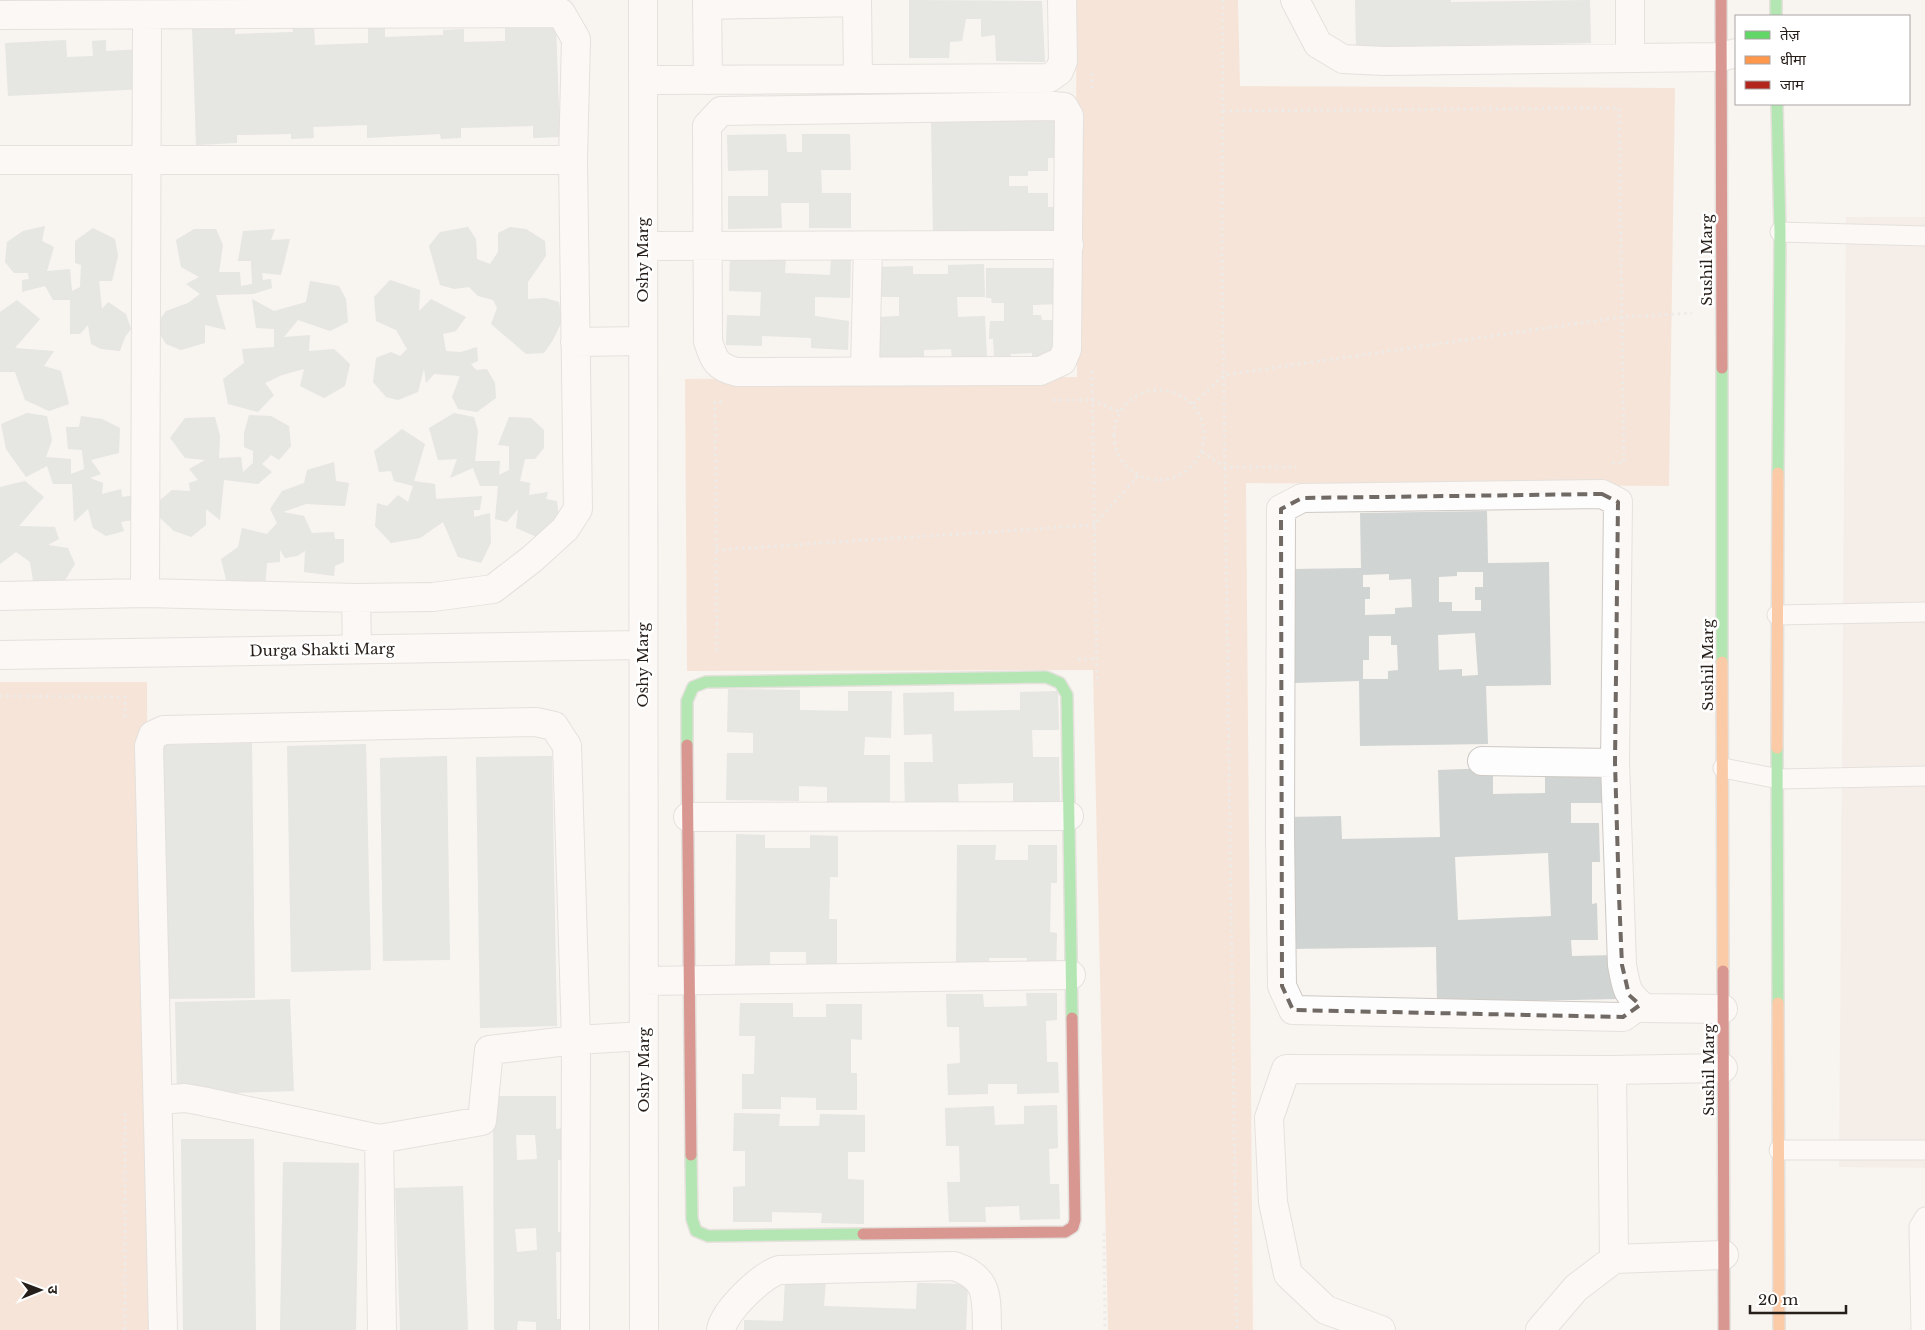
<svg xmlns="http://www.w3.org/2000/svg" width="1925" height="1330" font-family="'Libre Baskerville','Noto Sans Devanagari',serif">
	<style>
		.built { fill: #f2e6de }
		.green { fill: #f4d1ba }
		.building { fill: #d0d4d3; fill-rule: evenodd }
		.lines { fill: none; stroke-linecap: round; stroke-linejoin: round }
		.lane-casing { stroke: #cec9c4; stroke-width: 21 }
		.street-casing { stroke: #cec9c4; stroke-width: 30 }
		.fast-casing { stroke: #cec9c4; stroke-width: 14 }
		.slow-casing { stroke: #cec9c4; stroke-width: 14 }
		.jam-casing { stroke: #cec9c4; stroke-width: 14 }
		.path { stroke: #e0dfdd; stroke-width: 3; stroke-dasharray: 2.5 4; stroke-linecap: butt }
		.lane { stroke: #fefdfd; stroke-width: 19 }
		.street { stroke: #fefdfd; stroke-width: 28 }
		.fast { stroke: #63d668; stroke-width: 11 }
		.slow { stroke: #ff974d; stroke-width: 11 }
		.jam { stroke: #b3261e; stroke-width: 11 }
		.marked { fill: none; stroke: #706964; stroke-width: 4; stroke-dasharray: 10 6; stroke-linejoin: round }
		.labels { text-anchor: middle; stroke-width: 5; stroke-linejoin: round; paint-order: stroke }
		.street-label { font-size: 15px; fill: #261e19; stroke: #fff }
	</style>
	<rect width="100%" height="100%" fill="#f8f4f0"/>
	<path class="built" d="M1846,217H1925V1168L1839,1167Z"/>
	<path class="green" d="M1076,0H1238L1240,86L1675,88L1669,486L1246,483L1253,1330H1108L1093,670L687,671L685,379L1077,377Z
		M0,682H147L148,1330H0Z"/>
	<path class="building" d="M909,0L1042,1L1045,62L996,61L995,35L981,37V19H966L962,41L950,42L949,58H909Z
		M1355,0H1451V2L1590,0L1591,43L1356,47Z
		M368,22H385V37L443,35V30L464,29V42L505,41V28L556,27L560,137L533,138V126L461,128V138L441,139L440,134L367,138V125L313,127L314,138L291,139V134L237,135V143L196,145L192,25L235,24V34L293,32V24H314L315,45L368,43Z
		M66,40L67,57L93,56L92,41L106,40V51L143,49L145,89L8,96L5,43Z
		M1061,117V158H1048V171H1028V176H1009V186H1028V193H1048V207H1062L1056,232L933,234L931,119Z
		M786,134L787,152H802V134H850L851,170H821L822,193H851V228H809V203H781L782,228L728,229V196H768V170L728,171L727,135Z
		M45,226L42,241L54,247L47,271L70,269L72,291L80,287L81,265L75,263V241L93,228L115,239L118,256L112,281H99L102,309L108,302L126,314L131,329L125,337L120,351L101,349L91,344L88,325L80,334H70V300H53L45,286L22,292V280L29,279L28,273H14L5,262L7,242L23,231Z
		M468,227L476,239L477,259L490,264L498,252V233L510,227L526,229L545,241L546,256L528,282V299L545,298L559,302L562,321L553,340L544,353L526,354L491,324L497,308L493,300L478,296L469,287L454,289L440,285L429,246L440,232Z
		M194,229H216L223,245L219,272H240L241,286L252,284L251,261H238L243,231L275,229L271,240L290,239L281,275L262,273L263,280L271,279L272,288L253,294L216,295L226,330L205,325V343L181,350L166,344L155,326L166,311L188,303L200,294L186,284L199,277L181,267L176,240Z
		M730,253L786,255L785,273L830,275L831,257L851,258L850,298L815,297V316L849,321L848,350L811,348V338L762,336V346L726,345L727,315L760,316L761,292L729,291Z
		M984,264L985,297H957L958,317L985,316L987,358L952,359L951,349L924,350V359L878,360L876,317L899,316V297H876L875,267L913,266V274H948V265Z
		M986,268H1059L1060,304L1033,305V315H1041L1042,320H1061L1056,358L1032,359V353L1011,354V359H999V356H994L993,339H989L990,321H1004V303H992L991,298H986Z
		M390,280L420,290L419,311L431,299L466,317L456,331L443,334L446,351L461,352L477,347L478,361L471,364L476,370L487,369L495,383L496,398L477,412L458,409L452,397L460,376L434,374L426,383L424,369L418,392L398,400L386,397L373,382L376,358L391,352L400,356L407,349L396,330L376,321L374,297Z
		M310,281L339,286L346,299L348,322L330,331L298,320L284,337L310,335L309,351L334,349L350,364L345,386L324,398L300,386L304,369L282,375L265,383L274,395L258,412L228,404L223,379L244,363L242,349L274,347V329L256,328L252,299L274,311L306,302Z
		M17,300L40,319L15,348L54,351L44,366L61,371L69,404L49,411L25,400L15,372H0V312Z
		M27,413L47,416L52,440L46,457L71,459V474L84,469L82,450L68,449L66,427H79L81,416L102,419L120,428L119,453L91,460L101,474L90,478L103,483L102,494L121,489L122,497L135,495L133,520L121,522L124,531L106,536L93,528L88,509L74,522L72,484H53L47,466L26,477L6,449L1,424Z
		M454,413L474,417L478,431L475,461H500L499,475L509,470V446L498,445L509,417L531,418L544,430V448L535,459H525L520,481L530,483L529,495L548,492L546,499L557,501L560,525L539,538L516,528L518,509L507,522L495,519L498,486H480L473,468L450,478L457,459L438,460L429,428Z
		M249,415L271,416L289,426L291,446L279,460L271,455L262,464L272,472L258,484L224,480L220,520L206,509V525L191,537L174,531L160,518L159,501L172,490L190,491L189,483L198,480L189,469L205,460L185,458L170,438L185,418L215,417L220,436L219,458L241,457L243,472L253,463V451L244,447V433Z
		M402,429L425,444L414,481L435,484L436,499L482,496L480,510H474V517L490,513L491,543L481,563L458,557L443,522L420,538L391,543L375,526L377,503L387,506L398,495L408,502L413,486L394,481L391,471L379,472L374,451Z
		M334,462L336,481L349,483L345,506L306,504L283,512L304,516L312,533L334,532L335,539H344V562L335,566L334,576L304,572L305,551L297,556L285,558L280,550V562L267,563L265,588L239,590L226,580L221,559L238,547L242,528L267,534L277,523L270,509L282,491L304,483L307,470Z
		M25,481L44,497L19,526L55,527L59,539L48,545L68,548L75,564L59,590L34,587L30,562L16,552L0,564V487Z
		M1487,511L1488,563L1549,562L1551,685L1486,686L1488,744L1360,746L1359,681L1295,683L1293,569L1361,568L1360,513ZM1457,572H1483V587H1475V600H1481V611H1452V602H1439V577L1457,576ZM1389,574V580L1411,579L1412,607L1395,608V614L1365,615V599H1370V587H1363V575ZM1475,633L1478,675L1462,676V669L1439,670L1438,635ZM1369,636H1391V645H1397L1398,670L1388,671V679H1363V660H1369Z
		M728,689L800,690V710L848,711V691H892L891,738L865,737L864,755H890V803L827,802V787L799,786V801L726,800L727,753H753V733L727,732Z
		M1058,691L1059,730H1032L1033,757H1059L1060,808L1013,809V783L958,784L959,809L905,810L904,762H933L932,734L904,735L903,693L954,692V711L1020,710V692Z
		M252,743L255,998L163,999L160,745Z
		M366,744L371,970L291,972L287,746Z
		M447,756L450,960L383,961L380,758Z
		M552,756L557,1026L480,1028L476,757Z
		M1605,766L1606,803H1571V823H1599L1600,862H1592V904L1597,903L1598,940H1571L1572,956L1618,955L1619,999L1437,1003L1436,947L1289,949L1287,817L1341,816L1342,839L1440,837L1438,770L1493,768V794L1545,793V767ZM1548,853L1551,916L1458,920L1455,857Z
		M736,834L765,835V848H810V835L838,836V877H830L829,919H837V968H806V952H770V967H735Z
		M957,845H996L995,860H1028V845H1057V883H1051L1050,932L1057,933L1056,972H1027V958H989V971H956Z
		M1026,993H1057V1020L1046,1021L1047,1062H1058L1059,1093L1017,1094V1084H988V1094L948,1095L947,1064L960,1063L959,1027H947L946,994H983L984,1007L1027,1006Z
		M290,999L294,1091L177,1095L175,1002Z
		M740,1003H793V1017H826V1004H862V1040L851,1039V1073H857V1110H816V1098L781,1097V1109H742V1074H754L755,1036H739Z
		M493,1096H556V1129L564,1128V1160H558V1232H565V1252H556L557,1319H565V1330H536V1322L518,1321L517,1330H494ZM516,1135H535L537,1159L517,1160ZM536,1228L537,1250L517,1252L515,1229Z
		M1057,1105L1058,1148L1049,1149L1050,1184H1059L1060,1219L1020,1220L1019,1206L985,1207L986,1222H949L947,1182H960L959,1146H946L945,1108L994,1106L995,1125L1024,1124V1106Z
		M734,1113L780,1114L779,1126H819L820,1114L865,1115V1152H848V1179L864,1180V1224L821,1223L822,1213L772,1212V1222H733V1187L745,1186V1151H733Z
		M181,1139H254L256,1330H183Z
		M283,1162L359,1163L356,1330H280Z
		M463,1186L468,1330H400L395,1188Z
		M785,1279L826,1280L824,1306L916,1309L917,1283L968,1284L966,1330H744V1320L783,1321Z"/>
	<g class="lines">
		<defs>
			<path id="lane" d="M1780,232L1925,236
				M1777,615L1925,612
				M1723,768L1779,779L1925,776
				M1779,1150H1925
				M1921,1330L1919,1227L1925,1217"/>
			<path id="street" d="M643,0L644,1330
				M707,0L708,80
				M857,0L858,79
				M1295,0L1318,44L1343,59L1384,61L1721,57L1736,53
				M707,5L857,2
				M0,15L561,13L576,39L573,160
				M1630,57V0
				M643,80L1049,78L1059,71L1063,61L1062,0
				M1054,106L1064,107L1069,116L1067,349L1062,361L1040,371L737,372C717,367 714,361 708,341L707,126L721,111Z
				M0,160H573L578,509L565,529L532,559L493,589L433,597L356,598L357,649
				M643,246L1069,245
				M575,342L643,341
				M865,370L868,246
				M145,593L147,15
				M0,596L145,593L356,598
				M0,655L643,645
				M1482,761L1615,763
				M688,817L1069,816
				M644,981L1071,975
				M1640,1005L1623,1017L1293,1010L1282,986L1280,834L1281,509L1302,498L1602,494L1618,502L1615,763L1622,965C1627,989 1625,992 1644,1008L1723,1009
				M1612,1070L1723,1068
				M158,1100L185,1098L202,1101L379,1139L482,1121L489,1050L576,1040L567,746L554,726L536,722L164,730L153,735L149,746L163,1330
				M379,1139L382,1330
				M575,1330L576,1040L644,1036
				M721,1330C724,1311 761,1276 779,1270L954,1266C990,1278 986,1297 987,1330
				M1381,1330L1326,1310L1288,1274L1273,1202L1269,1118L1286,1069L1612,1070L1614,1259
				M1540,1330L1576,1288L1614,1259L1724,1255"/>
			<path id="fast" d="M1776,0V16
				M1777,104L1780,232L1778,473
				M1722,368V662
				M1046,677L1060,683L1067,695L1072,1018
				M687,745V701L693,687L706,682L1046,677
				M1777,748L1778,1003
				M691,1155L692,1219L696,1231L708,1236L863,1234"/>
			<path id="slow" d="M1722,662L1723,971
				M1777,748L1778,473
				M1778,1003L1779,1330"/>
			<path id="jam" d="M1721,0L1722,368
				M687,745L691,1155
				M1723,971L1724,1330
				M863,1234L1065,1232L1073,1227L1075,1220L1072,1018"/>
		</defs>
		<use href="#lane" class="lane-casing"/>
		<use href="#street" class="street-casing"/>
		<use href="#fast" class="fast-casing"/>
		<use href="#slow" class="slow-casing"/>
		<use href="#jam" class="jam-casing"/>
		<path class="path" d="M1223,0L1222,262L1237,1330
			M1092,73V92
			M1223,111L1619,108L1624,463H1610
			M1092,371L1097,684
			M1114 435a45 45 0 1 1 90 0a45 45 0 1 1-90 0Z
			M1053,400H1092L1120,412
			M1193,404L1224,375L1622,317L1692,313
			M1202,452L1225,467H1296
			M716,550L1094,525L1139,475
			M717,651L715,402H724
			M1078,659H1096
			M0,696L125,697V722
			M1104,1233L1105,1330
			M125,1330V1111"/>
		<use href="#lane" class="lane"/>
		<use href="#street" class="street"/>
		<use href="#fast" class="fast"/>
		<use href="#slow" class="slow"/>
		<use href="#jam" class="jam"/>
	</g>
	<path d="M0 0H1925V1330H0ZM1602,494L1618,502L1615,763L1619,896L1622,965L1629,995L1640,1005L1623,1017L1293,1010L1282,986L1281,509L1302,498Z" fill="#f8f4f0" fill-opacity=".55" fill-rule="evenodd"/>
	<path class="marked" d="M1602,494L1618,502L1615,763L1619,896L1622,965L1629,995L1640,1005L1623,1017L1293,1010L1282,986L1281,509L1302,498Z"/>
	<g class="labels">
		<g class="street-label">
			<text transform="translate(643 260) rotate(-90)" y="5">Oshy Marg</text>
			<text transform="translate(1707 260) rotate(-90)" y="5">Sushil Marg</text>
			<text transform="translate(322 650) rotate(-1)" y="5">Durga Shakti Marg</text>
			<text transform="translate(643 665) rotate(-90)" y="5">Oshy Marg</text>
			<text transform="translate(1708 665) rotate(-90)" y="5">Sushil Marg</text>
			<text transform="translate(644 1070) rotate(-90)" y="5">Oshy Marg</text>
			<text transform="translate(1709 1070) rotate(-90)" y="5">Sushil Marg</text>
		</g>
	</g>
	<rect x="1735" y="15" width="175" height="90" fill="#ffffff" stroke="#a8a5a3"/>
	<rect x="1745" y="31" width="25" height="8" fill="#63d668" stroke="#a8a5a3"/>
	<text x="1780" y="40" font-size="15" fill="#261e19">तेज़</text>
	<rect x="1745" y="56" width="25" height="8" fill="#ff974d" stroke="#a8a5a3"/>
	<text x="1780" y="65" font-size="15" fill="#261e19">धीमा</text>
	<rect x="1745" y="81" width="25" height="8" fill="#b3261e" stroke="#a8a5a3"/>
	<text x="1780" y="90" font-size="15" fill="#261e19">जाम</text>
	<g transform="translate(40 1290) rotate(89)" stroke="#ffffff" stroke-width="4" paint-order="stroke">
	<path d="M0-4L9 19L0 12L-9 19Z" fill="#261e19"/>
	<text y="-8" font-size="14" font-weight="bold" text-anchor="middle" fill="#261e19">उ</text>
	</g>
	<path d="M1750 1305v8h96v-8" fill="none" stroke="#261e19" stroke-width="2.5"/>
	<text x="1758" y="1305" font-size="15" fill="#261e19" stroke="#ffffff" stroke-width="4" paint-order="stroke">20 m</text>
</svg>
